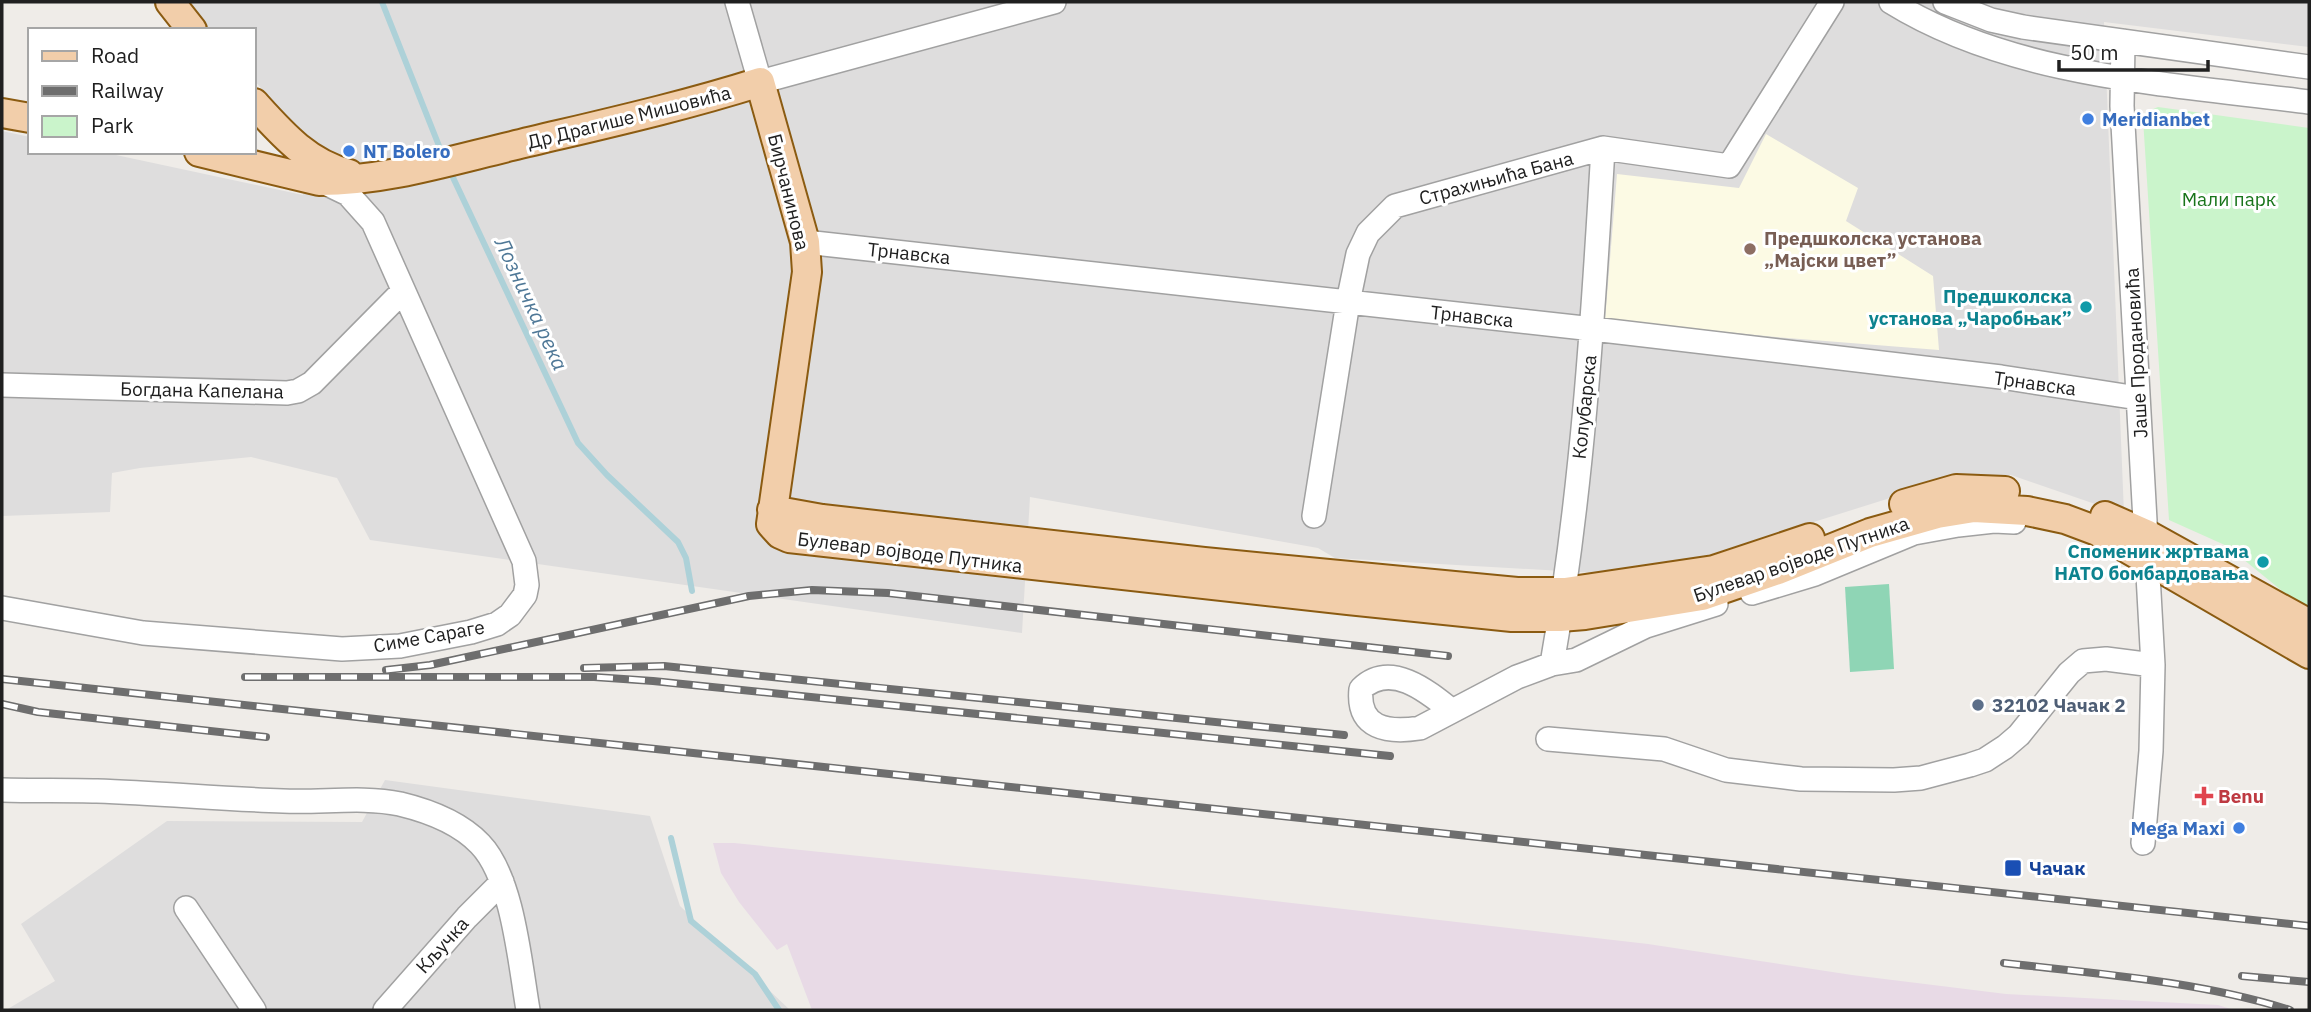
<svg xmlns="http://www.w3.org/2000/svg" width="2311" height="1012" font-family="'IBM Plex Sans',sans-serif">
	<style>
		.residential { fill: #dedddd }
		.industrial { fill: #e8dae6 }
		.education { fill: #fcfae4 }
		.park { fill: #caf4cb }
		.pitch { fill: #8fd5b5 }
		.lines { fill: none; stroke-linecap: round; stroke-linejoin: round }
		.stream { stroke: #add1d8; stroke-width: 6 }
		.minor-casing { stroke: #a1a1a1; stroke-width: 26 }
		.major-casing { stroke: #8b5b11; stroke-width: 32 }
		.minor { stroke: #fff; stroke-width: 23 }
		.major { stroke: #f2ceaa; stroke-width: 28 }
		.rail-casing { stroke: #6e6e6e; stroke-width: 8 }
		.rail { stroke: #fff; stroke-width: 5; stroke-dasharray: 16; stroke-linecap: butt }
		.shop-dot { fill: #3f7fe0; stroke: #fff; stroke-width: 2.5 }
		.education-dot { fill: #8d6e63; stroke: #fff; stroke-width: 2.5 }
		.culture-dot { fill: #0f9aa8; stroke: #fff; stroke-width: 2.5 }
		.service-dot { fill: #5c6f8a; stroke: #fff; stroke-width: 2.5 }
		.health-dot { fill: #e0444e; stroke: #fff; stroke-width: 2.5 }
		.transit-dot { fill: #1a4fb4; stroke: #fff; stroke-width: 2.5 }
		.labels { text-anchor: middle; stroke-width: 6; stroke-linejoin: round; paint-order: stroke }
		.street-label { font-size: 19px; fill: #202020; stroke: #fff }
		.shop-label { font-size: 19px; font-weight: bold; fill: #366cbe; stroke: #fff; text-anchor: start }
		.park-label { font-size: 19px; fill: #18741a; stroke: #fff }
		.education-label { font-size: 19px; font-weight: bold; fill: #785e54; stroke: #fff; text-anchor: start }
		.culture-label { font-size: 19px; font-weight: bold; fill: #0d838f; stroke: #fff; text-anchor: end }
		.service-label { font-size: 19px; font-weight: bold; fill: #4e5e75; stroke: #fff; text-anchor: start }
		.health-label { font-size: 19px; font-weight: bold; fill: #be3a42; stroke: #fff; text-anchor: start }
		.transit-label { font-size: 19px; font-weight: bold; fill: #164399; stroke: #fff; text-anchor: start }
		.water-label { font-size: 21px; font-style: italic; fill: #4f7897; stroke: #fff }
	</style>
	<rect width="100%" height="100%" fill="#efece8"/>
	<path class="residential" d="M186,2H2309V47L2104,22L2124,514L2011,475L1957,477L1683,563L1596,573L1335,558L1318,548L1030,497L1022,633L370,540L337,478L251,457L140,468L112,473L110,512L2,516V131L30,137V152H102L303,195L310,145L254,80V30H210Z
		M385,780L650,816L680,906L790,1010H6L55,981L21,924L167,821L362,822Z"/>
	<path class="industrial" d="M713,843H734L1084,879L1648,944L1852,975L2006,994L2218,1005L2234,1010H812L787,944L777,950L739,902L721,873Z"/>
	<path class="education" d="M1766,134L1858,188L1846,221L1933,276L1939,350L1776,337L1605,320L1617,174L1739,188Z"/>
	<path class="park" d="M2158,107L2309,128V613L2227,546L2169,520L2143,119L2146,112Z"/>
	<path class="pitch" d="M1889,584L1894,669L1850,672L1845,587Z"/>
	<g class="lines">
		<path class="stream" d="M382,2L443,156
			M449,169L578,443L607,475L678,542L686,558L692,591
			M671,838L691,921L755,974L779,1010"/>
		<defs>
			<path id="minor" d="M737,2L760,82L1054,2
				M1891,2C2012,77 2171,84 2309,102
				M1945,2L1991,20L2023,27L2309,67
				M2123,41L2122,106L2153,665L2151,751L2143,843
				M805,242L1593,329L2001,377L2138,398
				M2,385L287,393L298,391L312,383L403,291
				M1314,516L1348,302L1358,254L1368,233L1395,206L1603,148L1729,166L1832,2
				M1752,593L1815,574L1914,533L1958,525L1994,521L2014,522
				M2,608L143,633L342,649L400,646L471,632L497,624L510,615L525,595L527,585L524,561L373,222L348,194L321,181
				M1552,664C1582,494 1593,321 1603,148
				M1452,711C1426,690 1390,661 1361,689C1357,729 1388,733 1420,728L1517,677L1552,664L1576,660L1646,626L1716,604
				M1548,739L1664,749L1726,770L1801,779L1894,780L1921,778L1970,765L1985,760L2005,747L2019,735L2069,673L2083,661L2106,659L2153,665
				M2,790C34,791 66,790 97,791C159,793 221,799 283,801C321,803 363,796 400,804C429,811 459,822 480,844C513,878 520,964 528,1010
				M186,908L254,1010
				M385,1010L467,917L502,882"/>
			<path id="major" d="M170,2L192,30
				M254,103C282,134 307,163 349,174
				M2,113L30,118
				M199,152L319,181C384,181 449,161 512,146C595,126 678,108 760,82L805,242L807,272L771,524L780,534L789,538L1348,600L1512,617H1560L1585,615L1702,596L1778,570L1870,533L1937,514L1974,508L2027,511L2065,519L2097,531L2309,654
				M1904,504L1956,489L2005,491
				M772,510L822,519L1204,562L1517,592H1565L1714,570L1810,538
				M2105,516L2146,534L2309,624"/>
		</defs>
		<use href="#minor" class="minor-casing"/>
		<use href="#major" class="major-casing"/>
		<use href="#minor" class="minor"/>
		<use href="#major" class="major"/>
		<defs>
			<path id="rail" d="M584,668L664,666L1344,735
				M386,670L430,665L749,596L812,590L888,593L1448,656
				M245,677H594L653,681L1390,756
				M2,679L2309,926
				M2,704L38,712L266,737
				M2004,963C2100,974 2197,981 2290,1010
				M2242,976L2309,982"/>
		</defs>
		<use href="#rail" class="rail-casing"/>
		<use href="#rail" class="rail"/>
	</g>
	<g class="shop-dot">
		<circle cx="2088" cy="119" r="7"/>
		<circle cx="349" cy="151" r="7"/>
		<circle cx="2239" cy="828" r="7"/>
	</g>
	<circle class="education-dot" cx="1750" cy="249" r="7"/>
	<g class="culture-dot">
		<circle cx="2086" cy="307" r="7"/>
		<circle cx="2263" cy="562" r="7"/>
	</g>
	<circle class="service-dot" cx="1978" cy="705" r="7"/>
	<path class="health-dot" d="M2200.5 785.5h7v7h7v7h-7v7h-7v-7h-7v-7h7z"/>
	<rect class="transit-dot" x="2004" y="859" width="18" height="18" rx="3.5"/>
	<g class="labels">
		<g class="street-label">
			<text transform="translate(629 117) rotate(-14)" y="7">Др Драгише Мишовића</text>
			<text transform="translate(1496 178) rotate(-15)" y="7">Страхињића Бана</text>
			<text transform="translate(789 192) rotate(76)" y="7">Бирчанинова</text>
			<text transform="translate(909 253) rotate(6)" y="7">Трнавска</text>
			<text transform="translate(1472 316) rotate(6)" y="7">Трнавска</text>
			<text transform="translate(2136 353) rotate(-93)" y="7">Јаше Продановића</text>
			<text transform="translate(2035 383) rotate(8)" y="7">Трнавска</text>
			<text transform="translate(202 390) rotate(1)" y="7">Богдана Капелана</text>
			<text transform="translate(1584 407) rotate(-84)" y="7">Колубарска</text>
			<text transform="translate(910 552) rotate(7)" y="7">Булевар војводе Путника</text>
			<text transform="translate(1801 559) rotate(-19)" y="7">Булевар војводе Путника</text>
			<text transform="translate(429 636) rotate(-10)" y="7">Симе Сараге</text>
			<text transform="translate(442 945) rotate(-48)" y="7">Кључка</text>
		</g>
		<g class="shop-label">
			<text x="2102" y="126">Meridianbet</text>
			<text x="363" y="158">NT Bolero</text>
			<text x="2225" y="835" text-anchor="end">Mega Maxi</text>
		</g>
		<g class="park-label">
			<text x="2229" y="206">Мали парк</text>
		</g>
		<g class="education-label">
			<text x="1764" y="245">Предшколска установа<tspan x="1764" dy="22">„Мајски цвет”</tspan></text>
		</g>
		<g class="culture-label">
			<text x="2072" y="303">Предшколска<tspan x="2072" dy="22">установа „Чаробњак”</tspan></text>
			<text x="2249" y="558">Споменик жртвама<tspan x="2249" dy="22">НАТО бомбардовања</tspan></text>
		</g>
		<g class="service-label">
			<text x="1992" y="712">32102 Чачак 2</text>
		</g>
		<g class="health-label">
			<text x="2218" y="803">Benu</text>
		</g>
		<g class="transit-label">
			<text x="2029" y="875">Чачак</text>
		</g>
		<g class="water-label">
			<text transform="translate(531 304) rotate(65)" y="7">Лозничка река</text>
		</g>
	</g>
	<rect width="2311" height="1012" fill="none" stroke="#202020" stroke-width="7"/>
	<rect x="28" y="28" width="228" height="126" fill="#ffffff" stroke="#a6a6a6" stroke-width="2"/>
	<rect x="42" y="51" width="35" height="10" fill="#f2ceaa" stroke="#a6a6a6" stroke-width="2"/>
	<text x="91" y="63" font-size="21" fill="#202020">Road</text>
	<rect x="42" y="86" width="35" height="10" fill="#6e6e6e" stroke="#a6a6a6" stroke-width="2"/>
	<text x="91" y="98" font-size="21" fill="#202020">Railway</text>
	<rect x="42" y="116" width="35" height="21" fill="#caf4cb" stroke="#a6a6a6" stroke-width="2"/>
	<text x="91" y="133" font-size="21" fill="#202020">Park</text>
	<path d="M2059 60v10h149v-10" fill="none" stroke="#202020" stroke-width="3.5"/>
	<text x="2070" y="60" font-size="21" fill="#202020" stroke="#ffffff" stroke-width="5" paint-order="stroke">50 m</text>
</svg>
